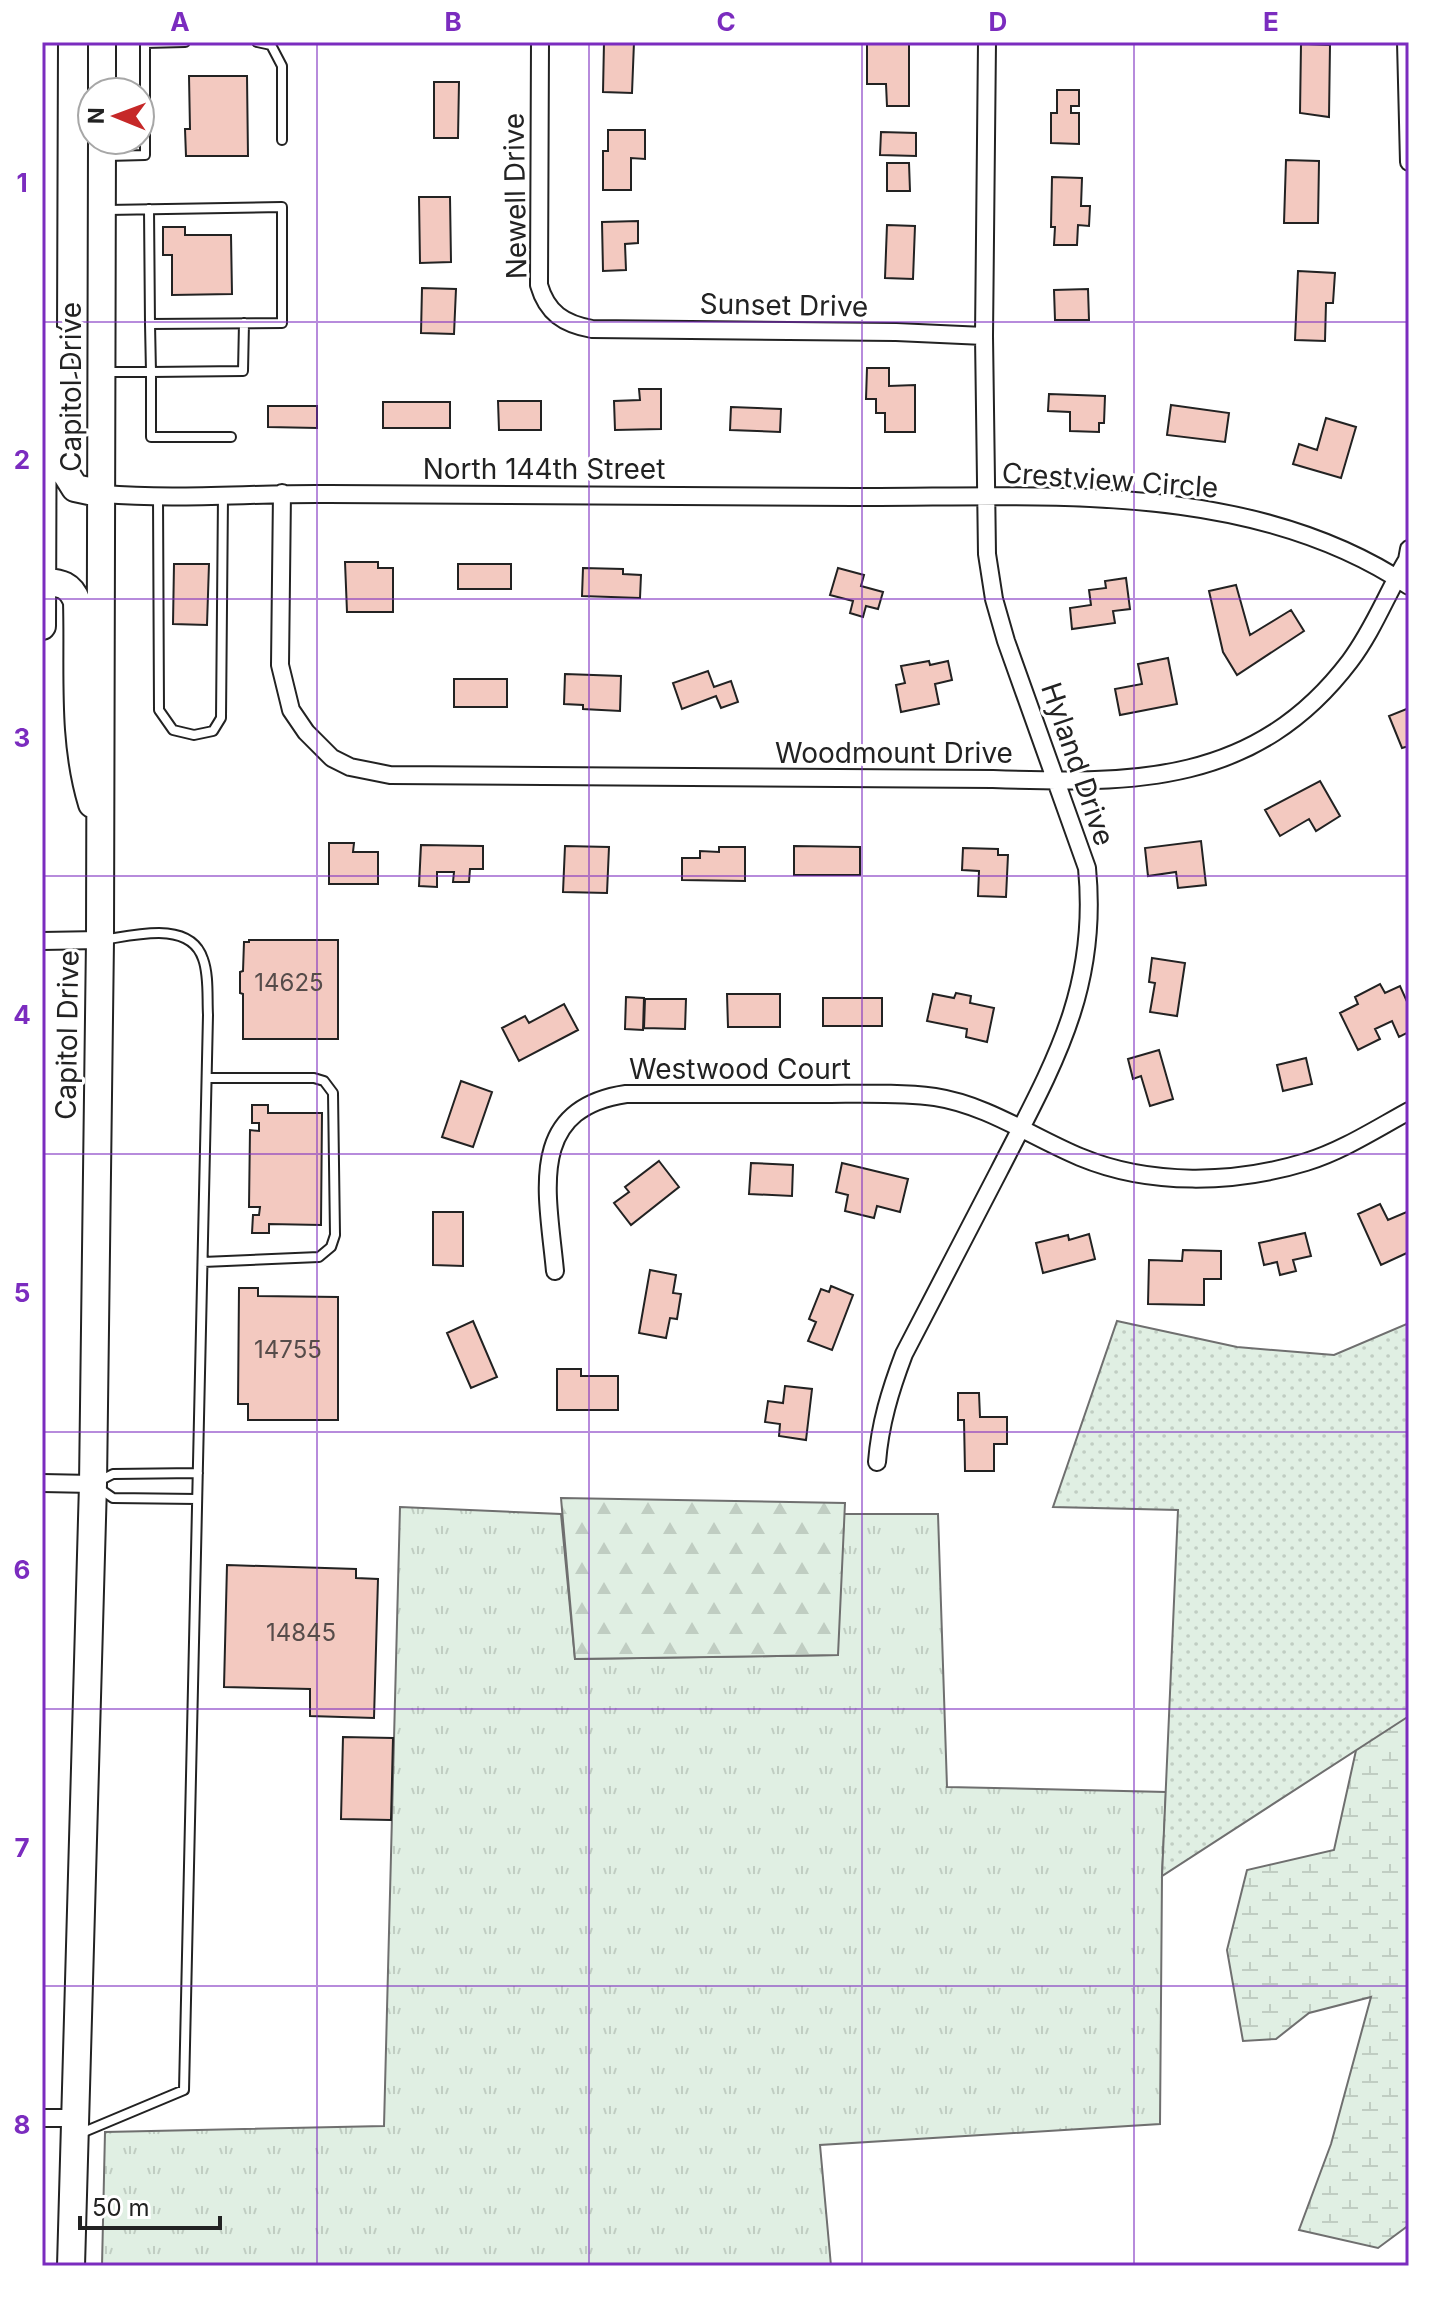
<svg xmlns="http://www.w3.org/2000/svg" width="1451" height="2308" font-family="Inter,sans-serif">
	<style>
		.grass { fill: url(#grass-tufts); stroke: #6f6f6f; stroke-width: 2 }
		.forest { fill: url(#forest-firs); stroke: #6f6f6f; stroke-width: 2 }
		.wetland { fill: url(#wetland-marsh); stroke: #6f6f6f; stroke-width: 2 }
		.park { fill: url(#park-dots); stroke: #6f6f6f; stroke-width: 2 }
		.building { fill: #f3c9c0; stroke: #222; stroke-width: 2 }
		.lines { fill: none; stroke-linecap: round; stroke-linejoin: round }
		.service-casing { stroke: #222; stroke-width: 12 }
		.minor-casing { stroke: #222; stroke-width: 20 }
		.primary-casing { stroke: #222; stroke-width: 30 }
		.service { stroke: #fff; stroke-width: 8 }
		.minor { stroke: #fff; stroke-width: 16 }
		.primary { stroke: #fff; stroke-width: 26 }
		.grid { fill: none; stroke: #7b2cbf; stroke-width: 2; stroke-opacity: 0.55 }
		.labels { text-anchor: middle; stroke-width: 6; stroke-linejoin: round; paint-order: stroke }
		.number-label { font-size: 24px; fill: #564c4a }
		.street-label { font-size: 28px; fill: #222; stroke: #fff }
		.neatline { fill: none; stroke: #7b2cbf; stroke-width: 3 }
		.grid-label { font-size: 26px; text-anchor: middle; font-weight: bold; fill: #7b2cbf }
	</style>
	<defs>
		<pattern id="grass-tufts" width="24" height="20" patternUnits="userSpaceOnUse" patternTransform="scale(2)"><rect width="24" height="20" fill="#e0efe3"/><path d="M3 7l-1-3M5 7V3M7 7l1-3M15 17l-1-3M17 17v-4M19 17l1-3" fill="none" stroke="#c0cdc2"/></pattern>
		<pattern id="forest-firs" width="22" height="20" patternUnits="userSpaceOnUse" patternTransform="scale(2)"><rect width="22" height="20" fill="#e0efe3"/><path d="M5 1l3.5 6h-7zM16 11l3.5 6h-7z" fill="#c0cdc2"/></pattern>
		<pattern id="wetland-marsh" width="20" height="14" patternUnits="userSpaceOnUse" patternTransform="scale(2)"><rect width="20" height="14" fill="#e0efe3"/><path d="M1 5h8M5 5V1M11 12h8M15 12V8" fill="none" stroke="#c0cdc2"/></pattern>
		<pattern id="park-dots" width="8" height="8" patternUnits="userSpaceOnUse" patternTransform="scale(2)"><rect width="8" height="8" fill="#e0efe3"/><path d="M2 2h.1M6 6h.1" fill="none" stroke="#c0cdc2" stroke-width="1.8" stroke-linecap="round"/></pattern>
	</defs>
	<rect width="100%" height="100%" fill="#fff"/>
	<path class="grass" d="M400,1507L561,1514L575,1659L837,1655L844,1514H938L947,1787L1166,1792L1162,1876L1160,2124L820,2145L831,2266H102L105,2132L384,2126Z"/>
	<path class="forest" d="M561,1498L845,1503L838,1655L575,1659Z"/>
	<path class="wetland" d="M1409,1435V2225L1378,2248L1299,2230L1331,2144L1371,1997L1309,2013L1276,2039L1243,2041L1227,1950L1247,1870L1334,1850L1404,1533Z"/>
	<path class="park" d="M1117,1321L1237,1347L1334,1355L1409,1323V1716L1162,1876L1178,1510L1053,1507Z"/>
	<path class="building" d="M604,42H634L632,93L603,92Z
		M867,42H909V106H887L886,84H867Z
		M1301,44L1330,45L1329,117L1300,113Z
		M189,76H247L248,156H186L185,129H190Z
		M434,82H459L458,138H434Z
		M1057,90H1079V106H1071V113H1079V144L1051,143V113H1057Z
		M608,130H645V159L631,158V190H603V151H608Z
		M881,132L916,133V156L880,155Z
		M1286,160L1319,161L1318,223H1284Z
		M887,163H909L910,191H887Z
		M1052,177L1082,178L1081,206H1090L1089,226L1078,225L1077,245H1054L1055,227H1051Z
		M419,197H450L451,262L420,263Z
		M638,221V243L625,244L626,270L603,271L602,222Z
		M887,225L915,226L913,279L885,278Z
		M163,227H185V235H231L232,294L172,295V255H163Z
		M1298,271L1335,273L1333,303H1326L1325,341L1295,340Z
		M422,288L456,289L454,334L421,333Z
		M1088,289L1089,320H1055L1054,290Z
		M867,368H889V386L915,385V432H885V413H876V399H866Z
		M639,389H661V429L615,430L614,401L640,400Z
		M1049,394L1105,396L1104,423H1099V432L1070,431V412L1048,411Z
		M498,401H541V430H499Z
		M383,402H450V428H383Z
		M1171,405L1229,413L1225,442L1167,435Z
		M268,406H317V428L268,427Z
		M731,407L781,409L780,432L730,430Z
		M1326,418L1356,427L1341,478L1293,464L1299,444L1317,450Z
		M345,562H378V568H393V612H347Z
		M174,564H209L207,625L173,624Z
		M458,564H511V589H458Z
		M583,568L623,569V574L641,575L640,598L582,596Z
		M838,568L864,575L861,586L883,592L878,609L866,606L863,617L850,613L853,601L830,595Z
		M1126,578L1130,609L1113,611L1115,623L1072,629L1070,608L1091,605L1089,590L1106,588L1105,581Z
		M1236,585L1250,635L1291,610L1304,631L1237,675L1223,652L1209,591Z
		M1168,658L1177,704L1120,715L1115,689L1142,684L1138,664Z
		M929,661L930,665L948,661L952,680L935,684L939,704L901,712L896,685L905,683L901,666Z
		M708,671L714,687L731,681L738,702L721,708L716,696L682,709L673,683Z
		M565,674L621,676L620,711L583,709V705L564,704Z
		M454,679H507V707H454Z
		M1409,708V746L1402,748L1389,716Z
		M1320,781L1340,816L1316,831L1309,819L1280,836L1265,810Z
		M1201,841L1206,885L1178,888L1176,872L1148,876L1145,848Z
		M329,843H354L353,852H378V884H329Z
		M421,845L483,846V869H470L469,882H453L454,872H437V887L419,886Z
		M565,846L609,847L607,893L563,892Z
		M794,846L860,847V875H794Z
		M719,847H745V881L682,880V858H700V851L719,852Z
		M963,848L998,849V855H1008L1006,897L978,896L979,871L962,870Z
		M249,940H338V1039H243V994L240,993V972L243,971L244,942H249Z
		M1152,958L1185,963L1177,1016L1150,1012L1155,983L1149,982Z
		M1380,984L1385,993L1400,986L1409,1006V1032L1399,1037L1392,1021L1375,1029L1380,1039L1358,1050L1340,1013L1358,1004L1355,997Z
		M956,993L971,996L970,1003L994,1008L987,1042L966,1037L967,1029L927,1021L933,994L954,998Z
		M727,994H780V1027H728Z
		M626,997L644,998L643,1030L625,1029Z
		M823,998H882V1026H823Z
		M645,999H686L685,1029L644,1028Z
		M564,1004L578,1030L519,1061L502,1028L525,1016L529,1023Z
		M1159,1050L1173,1099L1150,1106L1141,1076L1133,1079L1128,1059Z
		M1306,1058L1312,1084L1283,1091L1277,1065Z
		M461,1081L492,1092L473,1147L442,1137Z
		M252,1105H268V1113H322L321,1225L269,1224V1233H252L253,1215H259L260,1207H249L250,1130L259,1131V1123H252Z
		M659,1161L679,1187L631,1225L614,1203L629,1192L625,1187Z
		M751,1163L793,1165L792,1196L749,1194Z
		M842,1163L908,1179L900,1212L877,1206L874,1218L845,1211L848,1195L836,1192Z
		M1380,1204L1388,1220L1409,1211V1252L1381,1265L1358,1214Z
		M433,1212H463V1266L433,1265Z
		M1305,1233L1311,1256L1293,1260L1296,1271L1280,1275L1277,1262L1264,1265L1259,1243Z
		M1089,1234L1095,1259L1043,1273L1036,1243L1068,1235L1069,1240Z
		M1183,1250L1221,1251V1279H1204V1305L1148,1304L1149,1260L1182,1261Z
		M650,1270L676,1275L673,1293L681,1294L677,1319L670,1318L666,1338L639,1333Z
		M831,1286L853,1295L832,1350L808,1341L816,1322L809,1319L821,1289L829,1292Z
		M239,1288H258V1296L338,1297V1420H248V1404H238Z
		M473,1321L497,1377L471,1388L447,1333Z
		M557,1369H581V1376H618V1410H557Z
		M785,1386L812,1389L806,1440L779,1436L780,1424L765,1422L768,1401L783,1403Z
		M958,1393H979L980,1417H1007V1444H994V1471H965L964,1420H958Z
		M227,1565L356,1569V1578L378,1579L374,1718L310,1716V1689L224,1687Z
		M343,1737L393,1738L391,1820L341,1819Z"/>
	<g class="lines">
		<defs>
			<path id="service" d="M257,42L271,45L282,66V140
				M145,43L185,42
				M107,156L145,155V42
				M149,209L150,324
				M106,372H151L150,324L282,323V207L107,210
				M231,437H151V372L243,371L244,323
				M158,496L159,710L173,730L194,735L213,731L221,718L223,496
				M203,1262L319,1257L331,1247L335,1235L333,1093L324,1081L314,1078H207
				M99,1481L113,1474L198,1473
				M97,1487L113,1498L197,1499
				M79,2134L184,2090L208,1015C207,997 209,975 203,959C190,919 132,936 102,940"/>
			<path id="minor" d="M540,42L539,285C547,313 564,324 592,329L896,332L984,336
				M1406,42L1409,162
				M282,493L280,665L291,710L306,732L332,758L350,767L390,775L993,779C1134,784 1256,785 1350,661C1374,629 1387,593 1407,560L1409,549
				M103,494C178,500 254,493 329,494C504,495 679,496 854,497C1038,498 1248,478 1409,586
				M42,941L100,940
				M555,1271C548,1195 525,1109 626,1094C691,1094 755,1094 820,1094C858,1094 898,1092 935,1097C987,1105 1032,1137 1080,1157C1150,1186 1234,1184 1306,1162C1342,1151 1376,1129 1409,1111
				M877,1462C880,1424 890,1391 904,1354C936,1293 967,1232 999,1171C1052,1067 1099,990 1087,868L1006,641L994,599L987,554L984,336L987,42
				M42,1483L93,1484
				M42,2118H75"/>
			<path id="primary" d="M102,42V92
				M53,340L63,381L65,472L75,488L103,494
				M43,581C60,583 71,584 77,602C79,670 72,738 92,804
				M42,626L44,42
				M71,2266L93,1484L100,940L102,140"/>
		</defs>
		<use href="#service" class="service-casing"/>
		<use href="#minor" class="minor-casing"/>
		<use href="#primary" class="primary-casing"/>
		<use href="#service" class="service"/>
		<use href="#minor" class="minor"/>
		<use href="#primary" class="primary"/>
	</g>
	<path class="grid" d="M317,42V2266M589,42V2266M862,42V2266M1134,42V2266M42,322H1409M42,599H1409M42,876H1409M42,1154H1409M42,1432H1409M42,1709H1409M42,1986H1409"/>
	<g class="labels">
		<g class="number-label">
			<text x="289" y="991">14625</text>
			<text x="288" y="1358">14755</text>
			<text x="301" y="1641">14845</text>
		</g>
		<g class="street-label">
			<text transform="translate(515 196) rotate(-91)" y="10">Newell Drive</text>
			<text transform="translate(784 305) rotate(1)" y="10">Sunset Drive</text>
			<text transform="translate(71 387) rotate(-90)" y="10">Capitol Drive</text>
			<text x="544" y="479">North 144th Street</text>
			<text transform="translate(1110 480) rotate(4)" y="10">Crestview Circle</text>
			<text x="894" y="763">Woodmount Drive</text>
			<text transform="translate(1078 764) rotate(71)" y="10">Hyland Drive</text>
			<text transform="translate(67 1035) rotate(-89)" y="10">Capitol Drive</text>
			<text x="740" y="1079">Westwood Court</text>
		</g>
	</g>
	<rect width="1451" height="2308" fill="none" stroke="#ffffff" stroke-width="88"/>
	<g transform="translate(116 116) rotate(271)"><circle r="38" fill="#ffffff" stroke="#a7a7a7" stroke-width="2"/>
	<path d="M0-6L14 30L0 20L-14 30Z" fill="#c62828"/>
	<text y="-12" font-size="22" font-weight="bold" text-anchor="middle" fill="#222222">N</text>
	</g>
	<path d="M80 2216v12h140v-12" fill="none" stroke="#222222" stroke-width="4"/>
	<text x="92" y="2216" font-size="24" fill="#222222" stroke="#ffffff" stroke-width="6" paint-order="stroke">50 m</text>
	<rect x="44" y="44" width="1363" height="2220" class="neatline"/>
	<g class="grid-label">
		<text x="180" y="31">A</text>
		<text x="453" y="31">B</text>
		<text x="726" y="31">C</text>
		<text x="998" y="31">D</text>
		<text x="1271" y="31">E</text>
		<text x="22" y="192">1</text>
		<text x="22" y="469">2</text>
		<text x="22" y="747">3</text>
		<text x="22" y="1024">4</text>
		<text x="22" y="1302">5</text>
		<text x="22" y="1579">6</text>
		<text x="22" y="1857">7</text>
		<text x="22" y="2134">8</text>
	</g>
</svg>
